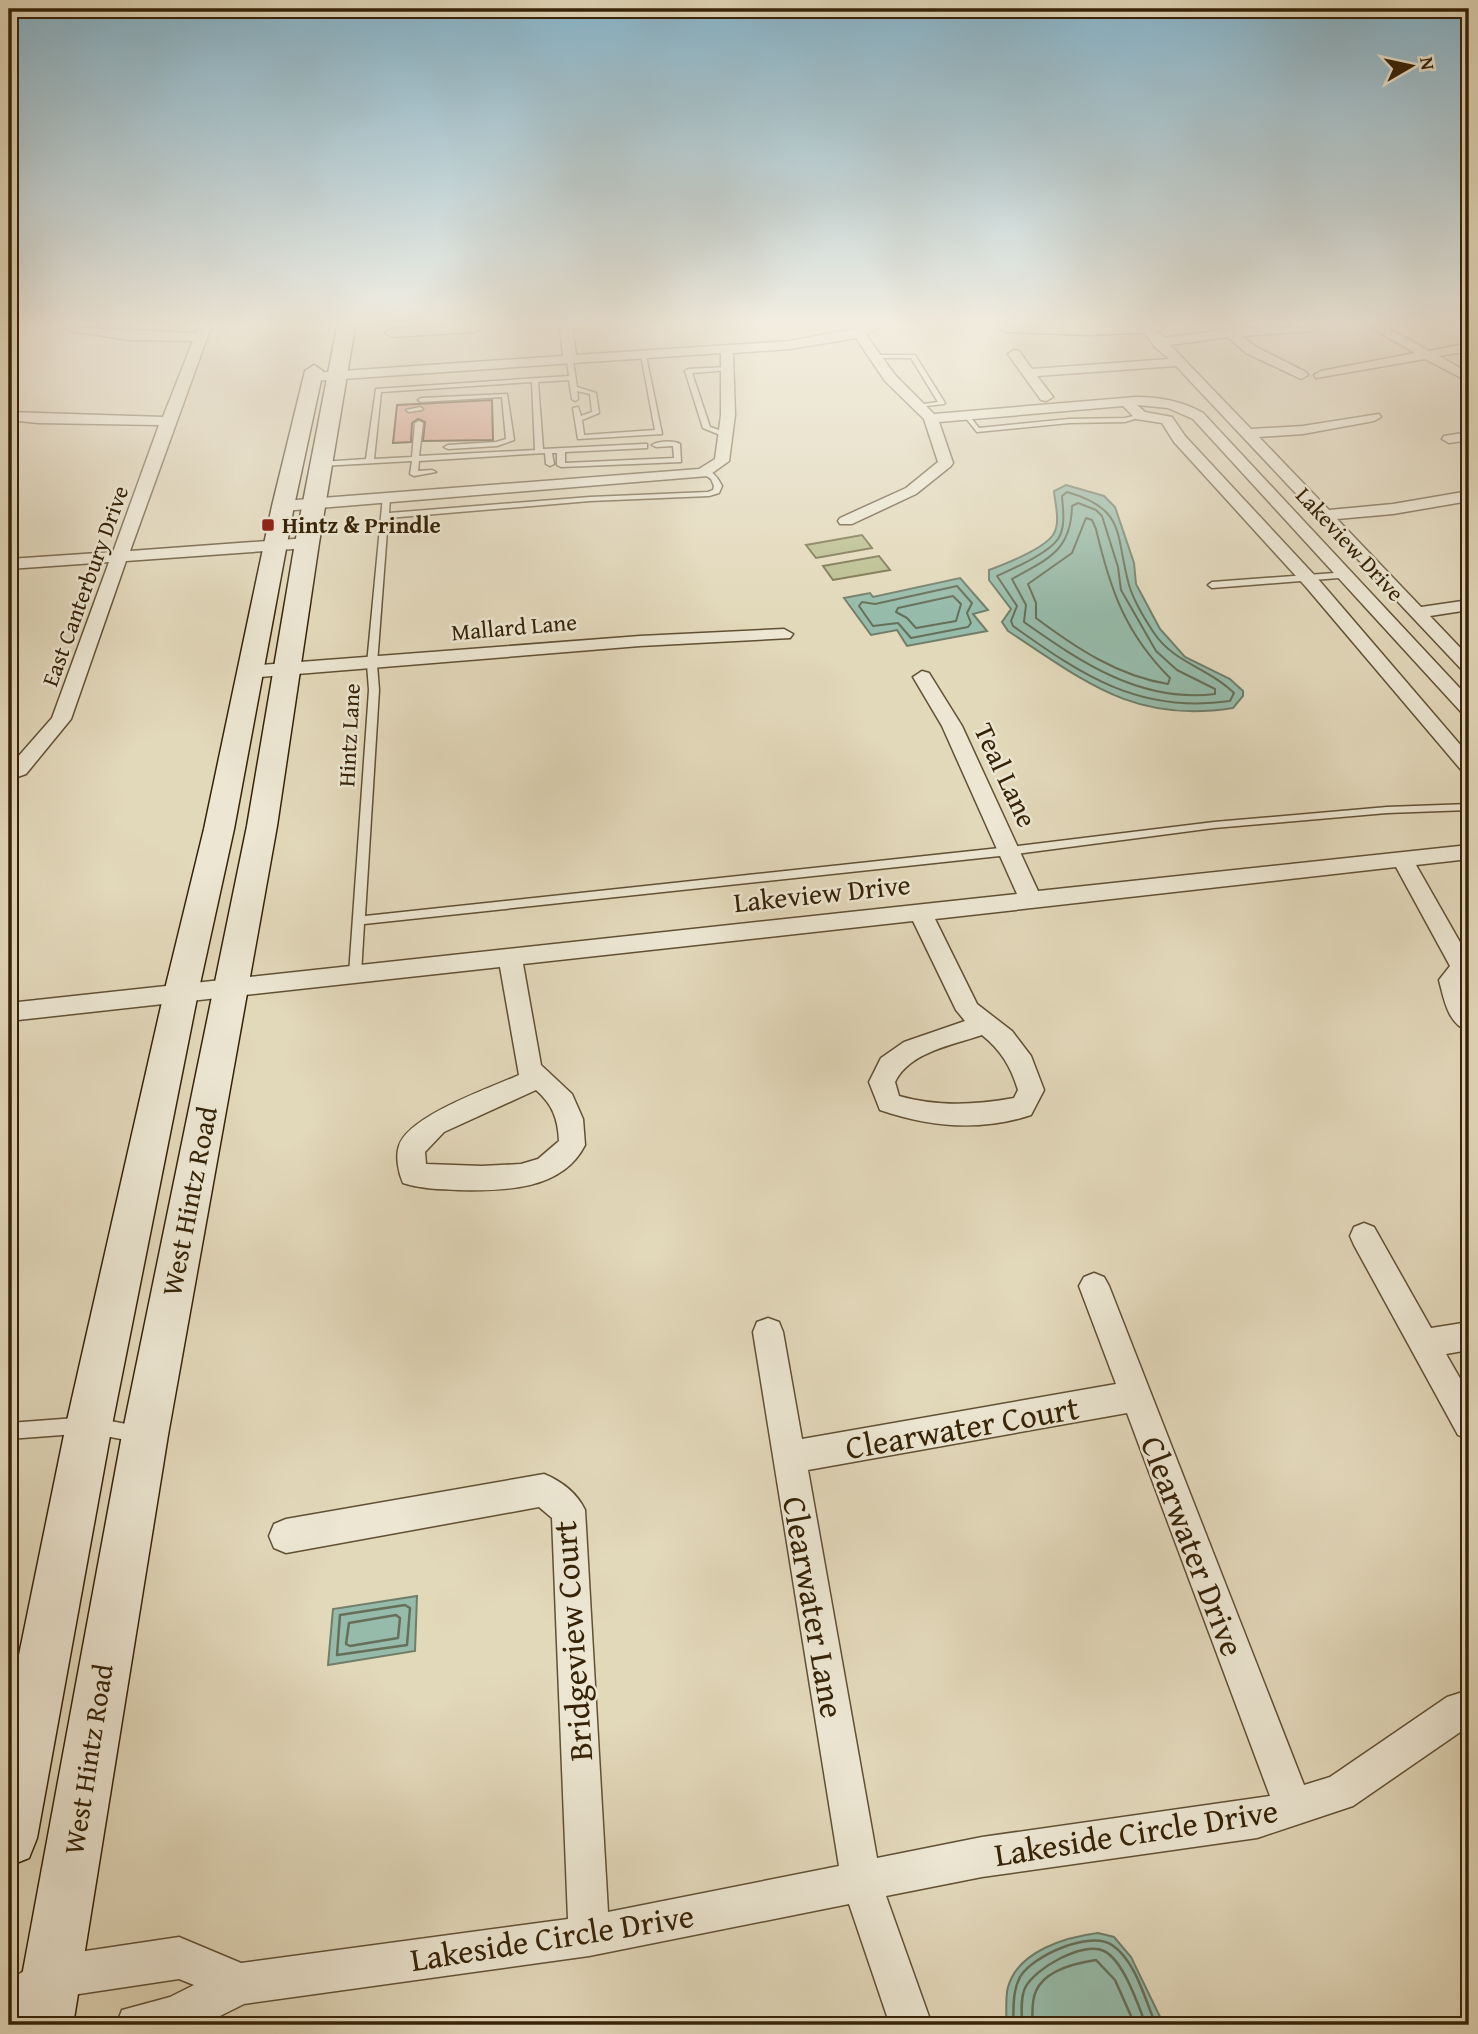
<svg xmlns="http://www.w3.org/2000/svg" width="1478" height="2034" font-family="'Gentium Book Plus',serif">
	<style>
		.green { fill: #b8bd8c; stroke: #77704a; stroke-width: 2 }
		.water { fill: #96bbaa; stroke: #707e69; stroke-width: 2 }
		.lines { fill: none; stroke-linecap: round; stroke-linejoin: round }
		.shore-far1 { stroke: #666f58; stroke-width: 2 }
		.shore { stroke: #666f58; stroke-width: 2.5 }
		.building { fill: #dd9b8a; stroke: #362307; stroke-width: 2 }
		.lane-casing { stroke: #615034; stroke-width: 3 }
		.street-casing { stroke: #615034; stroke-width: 3 }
		.secondary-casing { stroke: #362307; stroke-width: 3 }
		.lane { fill: #ece6d2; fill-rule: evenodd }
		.street { fill: #ece6d2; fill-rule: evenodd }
		.secondary { fill: #ece6d2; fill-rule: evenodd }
		.poi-dot { fill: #8f2418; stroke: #ece6d2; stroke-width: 2.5 }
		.labels { text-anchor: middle; stroke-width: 5; stroke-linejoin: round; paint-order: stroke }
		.far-poi-label { font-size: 23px; font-weight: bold; fill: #362307; stroke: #ece6d2; text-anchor: start }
		.far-street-label { font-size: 23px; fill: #362307; stroke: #ece6d2 }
		.street-label { font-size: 28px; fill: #362307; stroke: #ece6d2 }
		.near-street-label { font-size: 33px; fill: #362307; stroke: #ece6d2 }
	</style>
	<rect width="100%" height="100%" fill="#e2d8ba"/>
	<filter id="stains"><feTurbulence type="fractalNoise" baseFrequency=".00286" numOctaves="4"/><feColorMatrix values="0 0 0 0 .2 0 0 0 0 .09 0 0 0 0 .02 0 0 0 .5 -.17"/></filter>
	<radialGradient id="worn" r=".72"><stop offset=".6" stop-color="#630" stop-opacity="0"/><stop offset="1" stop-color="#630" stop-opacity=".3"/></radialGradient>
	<path class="green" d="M862,535L872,548L816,558L806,545Z
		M879,556L890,570L833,580L823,566Z"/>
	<path class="water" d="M1066,485L1104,496L1115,507L1134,563L1136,584L1160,629L1185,657L1230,679L1243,691V696L1233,708C1135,724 1086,682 1008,631L1002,622L1011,609L989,580V570C1005,564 1043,549 1053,535C1061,523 1055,504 1054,491Z
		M960,578L988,610L973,614L987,631L907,646L897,630L871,635L844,598L870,593L873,597Z
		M417,1596L415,1651L328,1665L333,1609Z
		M1098,1933L1114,1937L1131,1957L1164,2025H1006C1007,2013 1005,1998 1008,1987C1018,1951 1066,1937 1098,1933Z"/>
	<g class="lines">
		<path class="shore-far1" d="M1067,492C1127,509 1115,535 1129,585C1134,602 1144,618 1154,633C1174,663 1209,668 1234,693L1230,701C1140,714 1083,676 1013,626L1011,621L1017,606L997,576C1012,569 1049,553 1058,539C1066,527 1063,510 1062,496Z
			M1078,503L1096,510L1102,516L1118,567L1121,590L1156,651L1177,670L1215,689V694C1141,703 1082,663 1024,622L1026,605L1012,579C1047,559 1071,552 1072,506Z
			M1086,518L1092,520L1096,529C1110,589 1125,633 1170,678L1168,684C1118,676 1076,648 1036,618V603L1028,584L1072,553Z
			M957,586L972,603L967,613L971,623L968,627L911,638L898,623L873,626L859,606L862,602L875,604Z
			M953,596L961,604L956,621L916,628L907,618L896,612L898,608Z"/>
		<path class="shore" d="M405,1605L410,1608L407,1645L337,1655L340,1615Z
			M396,1615L400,1618L398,1638L350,1646L346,1644L349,1623Z
			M1013,2025C1014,2009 1012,1992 1020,1977C1032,1956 1090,1930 1112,1945C1136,1961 1145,2000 1156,2025
			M1022,2025C1022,2013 1020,1999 1025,1988C1035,1968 1083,1941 1104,1951C1124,1961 1138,2005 1146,2025
			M1032,2025C1033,2014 1031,2001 1036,1991C1045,1970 1076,1963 1096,1960L1115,1980L1135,2025"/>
	</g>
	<path class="building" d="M492,400L493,440L423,441L425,422L418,419L412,423L411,442L393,443L397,405Z"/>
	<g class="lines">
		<defs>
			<path id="lane" d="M641,355L646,356L662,434L578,439L573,408L578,407L581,416L592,412L590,394L577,391L578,399L575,401L572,399L569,380L538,382L543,449L644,444H647V448L565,452V463L674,458L673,446L656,447L652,445C658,441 674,440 680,444L681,462L561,467L557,465V453H552L554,464L550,466L546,464L545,453L419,461L418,471L432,470L436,472L414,476L410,474L412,461L321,466L317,464L321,462L366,459L376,389L569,376L567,361L570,359L573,361L577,387L596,393L599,413L582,420L584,435L655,430ZM532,382L535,450L419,456L423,423L419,421L415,423L412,457L374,459L381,392Z
				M876,355H915L945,403L944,404L917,407V405L938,402L911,358H874L873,357Z
				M727,367L729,368V370L692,373L710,427L728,433V437H725L703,428L685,371L688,369Z
				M507,394L514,440L497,446L448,449L444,447L448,445L496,442L506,439L502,397L421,402L418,400L421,398Z
				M420,407L423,409L422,410L409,412L406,410Z
				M964,414H968L979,428L1069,419L1125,418L1141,414L1144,416L1125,422L1069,423L977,432L964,416Z
				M702,469C712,469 718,478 722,486L719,493L709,496L590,501L388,518L377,664L379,690L365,916L1009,847L1214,822L1387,807L1469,804V810L1387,813L1214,828L1009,855L364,924L361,974L359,977H351L349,974L369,690L367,664L383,496L390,498L389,513L590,497L708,492L713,490L714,486L711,479L702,473Z
				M1348,572L1351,573V577L1212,588L1208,585L1212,582Z
				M89,1417L137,1426L143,1428L145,1434L143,1440L137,1442L89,1433L9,1439V1423Z"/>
			<path id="street" d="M64,327L196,333L199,327H211L130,551L307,538L315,543L307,548L126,561L71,719L26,774L9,780V767L52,718L109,562L9,569V559L113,552L159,425L38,423L9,420V412L163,417L193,341L130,340L70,331Z
				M421,327H481V328L475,332L391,337L385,333L391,329Z
				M560,327H572L576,355L790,341L864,327H881L866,335L895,375L934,414L1136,397C1160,397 1182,401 1203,413L1469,698V715L1462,713L1193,419L1168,408L1137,405L1145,412L1172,417L1185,436L1318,579L1469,755V773L1462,771L1306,587L1174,442L1162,423L1136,419L1123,406L939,422L953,463L951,466L916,494L852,524H840L838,521L840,518L906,488L938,462L924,419L885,381L856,338L790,349L733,353L735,415L729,461L708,476L283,511L275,506L283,501L699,469L715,459L721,415V353L313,381L306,377L313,373L563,356Z
				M1140,327H1153L1164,338L1230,329L1317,327L1311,331L1242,336L1256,347L1306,372L1308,375L1301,379L1246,353L1228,337L1170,345L1251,429L1303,426L1379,414L1381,417L1374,421L1303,434L1259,437L1329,510L1393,504L1469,491V501L1393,514L1337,519L1421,607L1469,600V610L1430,616L1469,657V672L1463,671L1176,366L1037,376L1053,397L1046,401L1041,400L1008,354L1014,350L1019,351L1032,369L1169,359L1154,346Z
				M1370,327H1386L1429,351L1469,343V351L1439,356L1469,373V382L1425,359L1316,378L1314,375L1321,371L1415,353Z
				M1469,432V440L1449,443L1442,439L1444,436Z
				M784,629L793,634L790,638L640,646L249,678L240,672L249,666L640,636Z
				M922,671L929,673L962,726L1038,891L1469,845V859L1416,865L1469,958V978L1464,982L1469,1002V1031C1448,1025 1444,999 1439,980L1450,966L1396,867L935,919L977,1004L1012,1031L1031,1056L1044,1090L1031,1115C980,1132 930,1127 880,1110L869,1082L881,1058L904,1042L965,1021L956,1010L913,921L523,964L541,1065L572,1094L583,1119L585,1145C562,1191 502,1191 458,1190C440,1189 421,1189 403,1183C399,1174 395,1157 399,1146C408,1116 490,1088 519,1075L500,967L9,1021V1003L1017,894L942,726L913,677ZM982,1035C1001,1050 1011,1067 1018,1090L1014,1098C975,1105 938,1107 899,1096L895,1082C909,1052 953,1045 982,1035ZM536,1090C553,1105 558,1119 559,1141L538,1159L521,1164L482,1166L426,1164L425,1152L444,1132Z
				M1364,1223L1374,1227L1431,1328L1469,1322V1350L1446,1354L1469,1394V1440L1458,1435L1354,1245L1350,1236L1354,1227Z
				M1094,1273L1104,1277L1109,1286L1304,1785L1330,1777L1447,1697L1469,1690V1726L1353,1806L1257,1838L982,1877L886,1896L932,2025H890L849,1904L589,1956L244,2004L202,2025H116L122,2010L170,1997L194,1985L179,1979L59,1997L24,2021L9,2025V1981L37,1962L52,1956L179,1937L241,1963L568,1919L552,1518L539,1507L286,1553L274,1548L269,1536L274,1524L286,1519L544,1474C561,1481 577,1493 585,1510L608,1912L839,1866L753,1332L757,1322L768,1318L779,1322L783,1332L802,1439L1116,1384L1079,1286L1084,1277ZM1127,1413L1270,1796L982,1837L877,1858L808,1470Z"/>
			<path id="secondary" d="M337,327H355L319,543L277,826L168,1435L73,2025H13L122,1435L247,826L295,543Z
				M998,327H1166L1157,332L1088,335L1007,332Z
				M314,365L323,371L294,506L234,829L198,993L112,1425L37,1838L29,1858L9,1866V1704L66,1425L164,993L204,829L272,506L305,371Z"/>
		</defs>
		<use href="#lane" class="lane-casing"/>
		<use href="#street" class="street-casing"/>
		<use href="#secondary" class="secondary-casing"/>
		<use href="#lane" class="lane"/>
		<use href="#street" class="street"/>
		<use href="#secondary" class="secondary"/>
	</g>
	<linearGradient id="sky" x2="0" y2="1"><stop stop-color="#87b7cf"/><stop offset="0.53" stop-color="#f2ede0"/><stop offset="1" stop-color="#f2ede0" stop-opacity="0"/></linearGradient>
	<rect width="1478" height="612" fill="url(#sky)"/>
	<rect class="poi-dot" x="261" y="518" width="14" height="14" rx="3.5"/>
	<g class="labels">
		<g class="far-poi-label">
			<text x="282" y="533">Hintz &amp; Prindle</text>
		</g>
		<g class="far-street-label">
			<text transform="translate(1350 544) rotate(47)" y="8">Lakeview Drive</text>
			<text transform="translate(85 586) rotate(-70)" y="8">East Canterbury Drive</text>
			<text transform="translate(514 627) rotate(-5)" y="8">Mallard Lane</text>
			<text transform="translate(349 735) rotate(-87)" y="8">Hintz Lane</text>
		</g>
		<g class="street-label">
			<text transform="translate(1006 775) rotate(65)" y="10">Teal Lane</text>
			<text transform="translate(822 893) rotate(-6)" y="10">Lakeview Drive</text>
			<text transform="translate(189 1201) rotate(-79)" y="10">West Hintz Road</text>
			<text transform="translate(88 1759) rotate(-81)" y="10">West Hintz Road</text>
		</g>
		<g class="near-street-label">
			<text transform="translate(962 1427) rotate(-10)" y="12">Clearwater Court</text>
			<text transform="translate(1193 1546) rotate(69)" y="12">Clearwater Drive</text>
			<text transform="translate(814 1607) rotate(80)" y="12">Clearwater Lane</text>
			<text transform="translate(572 1641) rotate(-94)" y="12">Bridgeview Court</text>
			<text transform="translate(1136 1832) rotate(-9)" y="12">Lakeside Circle Drive</text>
			<text transform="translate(552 1937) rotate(-9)" y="12">Lakeside Circle Drive</text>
		</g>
	</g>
	<rect width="1478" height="2034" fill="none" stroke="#e2d8ba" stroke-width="35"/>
	<rect x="10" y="10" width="1457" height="2013" fill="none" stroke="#362307" stroke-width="3.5"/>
	<rect x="18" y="18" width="1443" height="1999" fill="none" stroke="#362307" stroke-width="2"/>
	<g transform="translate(1411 66) rotate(81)" stroke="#ece6d2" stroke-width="5" paint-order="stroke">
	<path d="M0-5L12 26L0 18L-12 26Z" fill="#362307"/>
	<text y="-10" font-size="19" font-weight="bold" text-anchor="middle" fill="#362307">N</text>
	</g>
	<rect width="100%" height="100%" filter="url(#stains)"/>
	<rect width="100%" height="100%" fill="url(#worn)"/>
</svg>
